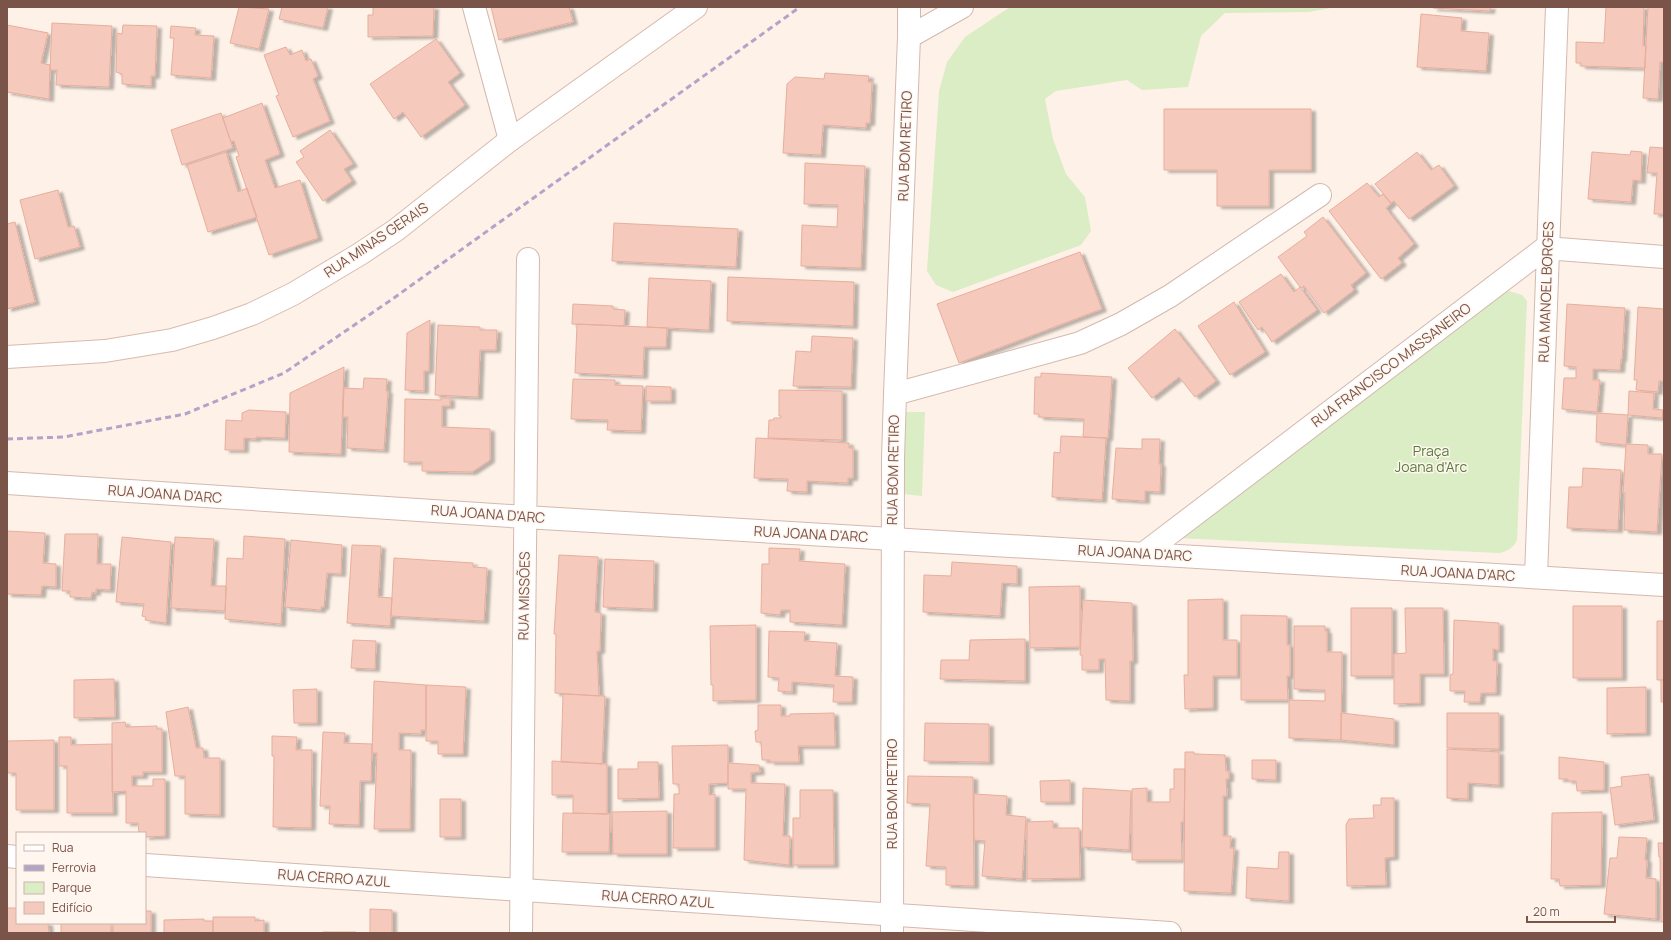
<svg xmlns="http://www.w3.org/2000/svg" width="1671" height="940" font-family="Manrope,sans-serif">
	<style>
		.green { fill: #dbedc4 }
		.building { fill: #f5cabd; stroke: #e8ad9c; filter: url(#shadow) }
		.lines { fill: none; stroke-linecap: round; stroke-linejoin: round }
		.minor-casing { stroke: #d3b9af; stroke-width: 24 }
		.tertiary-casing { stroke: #d3b9af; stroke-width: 24 }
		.secondary-casing { stroke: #d9baae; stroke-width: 24 }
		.minor { stroke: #fff; stroke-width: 22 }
		.tertiary { stroke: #fff; stroke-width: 22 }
		.secondary { stroke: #fff; stroke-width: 22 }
		.rail { stroke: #b2a4c9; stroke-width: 3; stroke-dasharray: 6 4; stroke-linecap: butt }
		.labels { text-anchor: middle; stroke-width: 3; stroke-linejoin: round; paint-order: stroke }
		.street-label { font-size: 14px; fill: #7a5349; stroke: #fff6ef }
		.park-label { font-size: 14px; fill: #597a3d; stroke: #fff6ef }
	</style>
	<defs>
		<filter id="shadow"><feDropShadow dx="4.5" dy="2.5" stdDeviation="1" flood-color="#0004"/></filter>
	</defs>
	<rect width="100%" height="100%" fill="#fef1e7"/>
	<path class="green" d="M1010,7H1336L1309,12L1225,13L1201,36L1188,87L1142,90L1127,80L1056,91L1045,99L1053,139L1066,174L1085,197L1091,231L1081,245L953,292L936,285L927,271L939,91L947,62L965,37Z
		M1506,290L1522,295L1527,301L1517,540C1513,548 1508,551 1499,553L1177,538Z
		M905,412H925L922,496L903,494Z"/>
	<path class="building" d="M239,7L269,9L259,49L230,43Z
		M282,7H328L323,28L279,19Z
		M373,7H434L433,36L368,37V15H373Z
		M491,7H569L573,22L499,40Z
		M1433,7H1491L1490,11L1433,8Z
		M1606,7H1644L1643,46H1646L1645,68L1581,66V63H1576V42L1604,43Z
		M1648,7H1664V62H1660L1658,99L1643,98Z
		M1421,14L1462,18L1461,31L1489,33L1486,71L1417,67Z
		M52,23L112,26L109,87L56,85L57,70H50Z
		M7,25L48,33L41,63L50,65L49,99L7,92Z
		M123,25L157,26L155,76H151V86L122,84V74L116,72L117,33L122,34Z
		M171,26L196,28L195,35L214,36L211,78L171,75L174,38H170Z
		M436,39L460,73L448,82L465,105L421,137L403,112L394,119L370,84Z
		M286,47L290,55L302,50L306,61L311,59L318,76L313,79L330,121L293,137L276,96L279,95L264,55Z
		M825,73L869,76L868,82H872L870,123H866V128L823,125L821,155L783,153L787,84L795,77L824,79Z
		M262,103L280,154L265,160L275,188L300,180L318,238L269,255L236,157L239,156L234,141L231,142L223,118Z
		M1164,109H1311V170H1269V206H1217V170H1164Z
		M221,113L233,148L182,165L171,130Z
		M330,130L353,164L344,169L352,181L323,201L296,162L304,157L300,151Z
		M1650,147L1664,148V214H1654L1657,173H1647Z
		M1631,151L1642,152L1641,181L1633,180L1631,202L1588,199L1592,152L1630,155Z
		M226,152L238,192L247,188L257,217L208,232L187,165Z
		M1417,152L1431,170L1439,165L1454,186L1409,219L1394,201L1391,203L1375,184Z
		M805,163L865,166L861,268L801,266L802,225L837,227L838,205L804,204Z
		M1367,183L1379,197L1383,194L1391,204L1386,208L1414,244L1398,258L1402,263L1381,279L1329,211Z
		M58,190L68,227L74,226L80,247L35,259L20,200Z
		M1323,217L1366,273L1351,285L1354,290L1324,313L1304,286L1301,288L1300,287L1278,257L1307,236L1304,232Z
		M15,222L35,302L7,309V224Z
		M614,223L738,229L736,267L612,261Z
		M1080,252L1102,309L959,363L937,304Z
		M1281,274L1294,292L1300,287L1317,310L1272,342L1262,327L1258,330L1239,302Z
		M728,277L854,282L853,326L727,321Z
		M649,278L711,281L709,330L647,327Z
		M1234,302L1265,352L1230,375L1198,326Z
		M573,304L613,306V309L625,310L624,326L572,324Z
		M1567,304L1625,308L1622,359H1621L1620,370L1593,369V380H1600L1597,412L1562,409L1564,378H1576V367L1564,366Z
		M1638,307L1664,309V381H1659L1658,392L1636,390L1637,380H1634Z
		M430,320L429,371H424V391L405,390L407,333Z
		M577,324L667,328L666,347H644L643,376L575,373Z
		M438,325L480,327V330H497L496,350H480L478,397L435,395Z
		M1175,329L1216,381L1195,397L1179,377L1152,398L1128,368Z
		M812,336L853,338L851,387L793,386L796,351L811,352Z
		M344,367L341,454L289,452L290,393Z
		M1041,373L1112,377L1108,438L1083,437L1084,419L1039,417V414H1034L1035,377H1041Z
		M364,378L387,379L386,391H388L384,450L347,448L348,417H343L344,388L363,389Z
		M573,379L615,380V385L643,386L641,431L607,430L608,420L571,419Z
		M646,386L671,387V401H646Z
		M779,390L842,391V440L768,438L769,420H773L774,418H781V416H779Z
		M1629,391L1654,393L1653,409L1663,410L1662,418L1628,415Z
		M441,398H450V406H442V427L490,429V460L472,472L422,471V462H404L405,399L441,400Z
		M249,410L286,412L285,438L256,437V439L244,438V450H225L226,420L242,421V413Z
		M1597,413L1628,415L1626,445L1596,442Z
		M1061,436L1106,438L1102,500L1052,497L1054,452L1060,453Z
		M756,438L849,443V448H853V478H848V483L807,481V492L787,491L788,479L754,478Z
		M1142,439H1160L1159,464H1161L1160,492L1145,491V501L1112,499L1116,448L1142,449Z
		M1626,444L1648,445V454H1662L1657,532L1624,530L1625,493H1623Z
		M1583,468L1621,470L1618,530L1567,528L1569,487H1582Z
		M7,531L45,533L43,563L56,564V587L42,586L41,595L7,594Z
		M65,534H98L97,564H111L110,590L96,589V593L92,592L91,598L70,597V591H62Z
		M244,536L285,539L281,624L225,619L227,558L243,559Z
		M122,537L171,542L166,623L145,620L146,617L142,616L144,604L116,602Z
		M175,537L214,539L211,586H226L225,611L171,608Z
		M291,540L342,545L341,574L327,573L324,607H321V610L285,607Z
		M352,545L381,546L378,597L392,598L390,626L347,623Z
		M769,548L800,549L799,561L845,564L842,625L790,622V610H781L780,615L761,613L762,564H769Z
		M559,555L598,557L595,612L601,613L600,651H597L599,696L555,693L556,634H554Z
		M394,558L473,563V567L487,568L484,621L391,616Z
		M605,559L654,561L653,609L603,607Z
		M952,562L1017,566V584L1002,583L1000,616L923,612L924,575L951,576Z
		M1080,586V647L1030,648L1029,587Z
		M1223,599V640H1237V676H1213V708L1185,709L1184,675H1188V600Z
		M1083,600L1132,603L1133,661H1130V701L1106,700L1105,659H1099V670H1082V655H1080Z
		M1573,606H1622V678H1573Z
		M1351,608H1392V676H1351Z
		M1405,608H1443L1444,674H1420V703L1394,704V654L1406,653Z
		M1241,615L1287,616V645H1290V676H1287L1288,700H1241Z
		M1454,620L1499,623V650L1493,649V661H1497L1496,693H1481L1480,702H1464L1465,691H1450V675L1453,674Z
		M1657,621H1664V680H1657Z
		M756,625V700L713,701V685H711L710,626Z
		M1294,626H1325V631H1327V652H1342L1341,740L1289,738V700L1325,701V690L1294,689Z
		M769,631L805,632L804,641L837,643L835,676L853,677L852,702H833L834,685L792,682V692L778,691L779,678L768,677Z
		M1025,639V681L940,679L941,660H969L970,640Z
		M353,640L376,641L375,669L351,668Z
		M114,679L115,717L74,718V680Z
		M1661,680H1664V702H1661Z
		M374,681L426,685V730H421V734L399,733V750H411L410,829H374L377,753H372Z
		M426,685L466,687L463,754H438V741H426Z
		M1646,687V733L1607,734V688Z
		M317,689V723H294L293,690Z
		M563,694L605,696L602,764L561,762Z
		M758,705H781V716H790V714L834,713L835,746H798L799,762H770V760H762L761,742H756L755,731L758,730Z
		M188,707L196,748H203L204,758H220V815L185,814V776H175L166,712Z
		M1341,713L1394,719V745L1341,740Z
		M1447,713H1499V749L1447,748Z
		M125,722L126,727L157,726V729H162V772H143V776H132V786H153V779H165V836L145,837V833H139L138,823H126V791L112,792V723Z
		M925,723L989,724V762L924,761Z
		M323,732L345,733L344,743L372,744L371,781H360L359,825L329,824L330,806H320Z
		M272,736L297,737L296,750H312L311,828L273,827L274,756H272Z
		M59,737H71V745L112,744L113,813H67V766H59Z
		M54,740V810H16V773H7V741Z
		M728,745V783L709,784V795L715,794V848H673L674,794H679V784H673L672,746Z
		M1447,749L1499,752V785L1468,783V799L1447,798Z
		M1185,752H1194V754L1225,755L1226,771H1229V779H1226L1227,796H1223V836H1231L1230,848H1234L1231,893L1184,891Z
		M1559,757L1604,762V790L1577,791L1576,781H1568V779H1559Z
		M1252,760H1276V780L1252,779Z
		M552,761L607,764V814L573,813V795H552Z
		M638,762H658L659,798L618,799V769H638Z
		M728,763L759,765L760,772L751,773V783L785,784L783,836H790L789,865L744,860L746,789H728Z
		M1174,769H1185L1184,822H1181L1182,860H1132V789L1147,788V802H1170V789H1174Z
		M1649,774L1654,820L1615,825L1610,788L1622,786L1621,777Z
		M908,776L973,777L974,886L946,885V867L926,866L930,804L907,803Z
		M1070,780V802H1041L1040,781Z
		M1083,788L1131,791L1129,850L1082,847Z
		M800,790H833L834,865H793V818H800Z
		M974,794L1007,796L1006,815L1026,817L1022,879L982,876L985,841L974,840Z
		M1381,798H1394V857L1385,858L1386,885L1347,886L1346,825L1349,819L1374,818L1373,805H1381Z
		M440,799H461V837H440Z
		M667,811V854H613L612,812Z
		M1602,812L1601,885L1560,886L1559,879H1551L1552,813Z
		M563,813L610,814L609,852H562Z
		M1053,821V828H1079L1080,878L1027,879V822Z
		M1619,837L1647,838L1645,860H1647L1646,878L1656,879V919L1604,914L1610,858H1617Z
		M1658,843H1664V922H1661L1660,857H1659Z
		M1279,852H1289V901L1246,898L1247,867L1278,869Z
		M7,908H17V923H48L49,933H7Z
		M370,909L392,910V933H370Z
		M145,911H151V933H113V923H145Z
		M213,917H255V921L264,920V933H213Z
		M204,919V921H213V933H164V920Z
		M61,923H111V933H61Z
		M323,932H356V933H323Z"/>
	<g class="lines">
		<defs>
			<path id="minor" d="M474,7L510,140
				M909,37L962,7
				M895,394L1080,343L1121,324L1170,296L1320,195
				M7,483L525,517L1664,585
				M1143,554L1545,248L1664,257
				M1536,577L1557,7
				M7,856L17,857
				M145,865L1170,933
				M521,933L528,259"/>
			<path id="tertiary" d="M892,933L893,459L895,394L909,37V7"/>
			<path id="secondary" d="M7,357L105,351L172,340L213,328L252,314L293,294L360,254L396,230L510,140L696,7"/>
		</defs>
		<use href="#minor" class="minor-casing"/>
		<use href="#tertiary" class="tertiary-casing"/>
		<use href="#secondary" class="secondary-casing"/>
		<use href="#minor" class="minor"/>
		<use href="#tertiary" class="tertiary"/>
		<use href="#secondary" class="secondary"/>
		<path class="rail" d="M7,439L64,437L185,414L284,373L391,300L800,7"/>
	</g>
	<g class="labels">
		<g class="street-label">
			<text transform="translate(905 146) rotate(-88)" y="5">RUA BOM RETIRO</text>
			<text transform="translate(376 240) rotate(-34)" y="5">RUA MINAS GERAIS</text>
			<text transform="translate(1546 292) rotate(-88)" y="5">RUA MANOEL BORGES</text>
			<text transform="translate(1391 365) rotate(-37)" y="5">RUA FRANCISCO MASSANEIRO</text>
			<text transform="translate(893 470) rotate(-89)" y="5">RUA BOM RETIRO</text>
			<text transform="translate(165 494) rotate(4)" y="5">RUA JOANA D'ARC</text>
			<text transform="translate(488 514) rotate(4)" y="5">RUA JOANA D'ARC</text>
			<text transform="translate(811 534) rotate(3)" y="5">RUA JOANA D'ARC</text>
			<text transform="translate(1135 553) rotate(3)" y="5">RUA JOANA D'ARC</text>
			<text transform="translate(1458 573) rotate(3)" y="5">RUA JOANA D'ARC</text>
			<text transform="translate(524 596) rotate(-89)" y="5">RUA MISSÕES</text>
			<text transform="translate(892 794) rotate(-90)" y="5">RUA BOM RETIRO</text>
			<text transform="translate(334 878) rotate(4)" y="5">RUA CERRO AZUL</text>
			<text transform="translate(658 899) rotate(4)" y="5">RUA CERRO AZUL</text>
		</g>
		<g class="park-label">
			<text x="1431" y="456">Praça<tspan x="1431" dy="16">Joana d'Arc</tspan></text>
		</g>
	</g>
	<rect width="1671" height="940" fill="none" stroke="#7a5349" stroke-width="16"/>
	<rect x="16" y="832" width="130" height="92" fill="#fff6ef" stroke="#cab5ad"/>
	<rect x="24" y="845" width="20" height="6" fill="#ffffff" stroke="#cab5ad"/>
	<text x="52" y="852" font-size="12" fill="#7a5349">Rua</text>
	<rect x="24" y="865" width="20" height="6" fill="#b2a4c9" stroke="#cab5ad"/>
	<text x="52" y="872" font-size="12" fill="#7a5349">Ferrovia</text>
	<rect x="24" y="882" width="20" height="12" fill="#dbedc4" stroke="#cab5ad"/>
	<text x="52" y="892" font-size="12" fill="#7a5349">Parque</text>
	<rect x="24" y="902" width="20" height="12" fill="#f5cabd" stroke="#cab5ad"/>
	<text x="52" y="912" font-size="12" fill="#7a5349">Edifício</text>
	<path d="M1527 916v6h88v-6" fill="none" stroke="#7a5349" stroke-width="2"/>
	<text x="1533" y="916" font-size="12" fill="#7a5349" stroke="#fff6ef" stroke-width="3" paint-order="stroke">20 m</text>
</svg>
